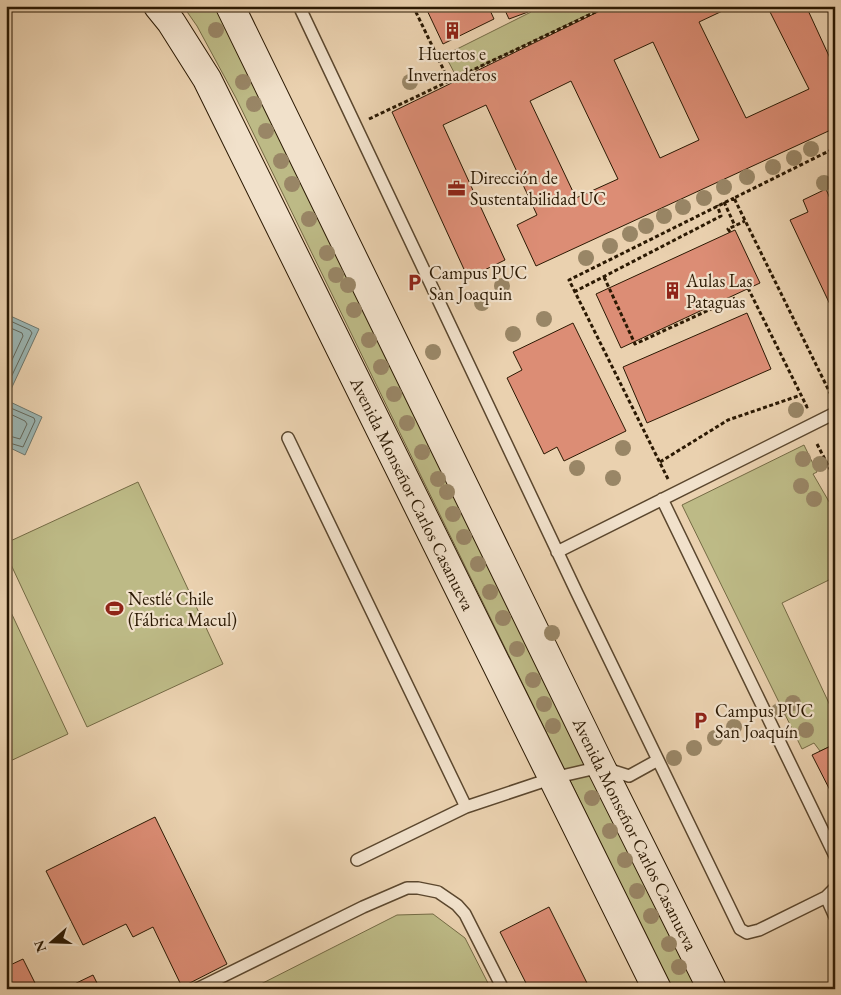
<svg xmlns="http://www.w3.org/2000/svg" width="841" height="995" font-family="'EB Garamond',serif">
	<style>
		.green { fill: #bdba86; stroke: #746a44 }
		.water { fill: #9ab5b3; stroke: #6e776d }
		.lines { fill: none; stroke-linecap: round; stroke-linejoin: round }
		.shore { stroke: #62675b; stroke-width: 1 }
		.building { fill: #dc8d75; stroke: #2b1903; fill-rule: evenodd }
		.service-casing { stroke: #5b472e; stroke-width: 14 }
		.secondary-casing { stroke: #2b1903; stroke-width: 30 }
		.path { stroke: #2b1903; stroke-width: 3; stroke-dasharray: 4 2.5; stroke-linecap: butt }
		.service { stroke: #f1e1cb; stroke-width: 11 }
		.secondary { stroke: #f1e1cb; stroke-width: 28 }
		.tree { fill: #998666 }
		.labels { text-anchor: middle; stroke-width: 4.5; stroke-linejoin: round; paint-order: stroke }
		.poi-label { font-size: 18px; fill: #2b1903; stroke: #f1e1cb; text-anchor: start }
		.street-label { font-size: 18px; fill: #2b1903; stroke: #f1e1cb }
	</style>
	<rect width="100%" height="100%" fill="#ead1af"/>
	<filter id="stains"><feTurbulence type="fractalNoise" baseFrequency=".004" numOctaves="4"/><feColorMatrix values="0 0 0 0 .2 0 0 0 0 .09 0 0 0 0 .02 0 0 0 .5 -.17"/></filter>
	<radialGradient id="worn" r=".72"><stop offset=".6" stop-color="#630" stop-opacity="0"/><stop offset="1" stop-color="#630" stop-opacity=".3"/></radialGradient>
	<path class="green" d="M183,6H220L701,989H672L236,98L197,26Z
		M529,6H605L457,78L445,55L531,12Z
		M804,445L817,472L813,474L835,512V577L782,603L835,716V744L820,751L814,743L802,749L682,505Z
		M138,482L223,664L87,727L6,554V543Z
		M8,606L68,734L6,763V607Z
		M433,914L465,938L491,989L253,988L397,915Z"/>
	<path class="water" d="M6,314L39,329L6,400L42,417L25,455L6,446Z"/>
	<g class="lines">
		<path class="shore" d="M6,319L30,330L32,333L6,388
			M6,326L22,333L23,336L6,373
			M6,406L34,418L35,421L23,447L6,442
			M6,412L25,421L27,424L20,439L6,435"/>
	</g>
	<path class="building" d="M425,6H488L494,19L443,44Z
		M503,6H526L528,12L509,19Z
		M610,6H733L699,22L746,118L809,89L767,6H806L835,69V128L536,266L517,225L537,215L486,105L443,125L505,260L468,278L392,112ZM653,42L699,140L660,158L614,60ZM571,81L618,179L576,198L530,101Z
		M826,189L831,201L835,199V315L790,220L808,212L803,200Z
		M735,230L760,283L621,348L596,294Z
		M747,313L771,369L647,423L623,367Z
		M573,323L626,431L564,461L557,447L544,454L507,378L522,370L513,352Z
		M835,744V800L812,755Z
		M155,817L227,964L182,987L153,927L133,937L126,924L83,945L46,871Z
		M549,907L590,989H529L500,932Z
		M23,959L38,989H6V967Z
		M93,975L100,989H64Z"/>
	<g class="lines">
		<defs>
			<path id="service" d="M299,6L577,593L740,929L747,933L759,930L826,897L835,888
				M288,438L466,807
				M662,499L835,856
				M557,552L835,413
				M357,860L466,807L553,778L601,767L629,776L658,760
				M826,897L835,917
				M197,989L363,907L407,888H418L438,892L457,905L465,914L503,989"/>
			<g id="secondary">
				<path id="s1" d="M158,6L171,22L207,79L657,989"/>
				<path id="s2" d="M230,6L601,767L712,989"/>
			</g>
		</defs>
		<use href="#service" class="service-casing"/>
		<use href="#secondary" class="secondary-casing"/>
		<path class="path" d="M413,6L449,81
			M369,119L608,6
			M724,202L735,226
			M730,232L728,229L745,221
			M604,277L635,344L735,298
			M748,288L807,407L809,406
			M574,292L721,216L717,205
			M831,395L734,198L835,148
			M817,444L835,479
			M660,462L728,420L801,395
			M668,479L569,280L734,198"/>
		<use href="#service" class="service"/>
		<use href="#secondary" class="secondary"/>
	</g>
	<g class="tree">
		<circle cx="216" cy="30" r="8"/>
		<circle cx="243" cy="82" r="8"/>
		<circle cx="410" cy="82" r="8"/>
		<circle cx="254" cy="104" r="8"/>
		<circle cx="266" cy="131" r="8"/>
		<circle cx="811" cy="149" r="8"/>
		<circle cx="794" cy="158" r="8"/>
		<circle cx="281" cy="161" r="8"/>
		<circle cx="773" cy="167" r="8"/>
		<circle cx="747" cy="177" r="8"/>
		<circle cx="824" cy="183" r="8"/>
		<circle cx="292" cy="184" r="8"/>
		<circle cx="724" cy="187" r="8"/>
		<circle cx="704" cy="198" r="8"/>
		<circle cx="683" cy="207" r="8"/>
		<circle cx="664" cy="216" r="8"/>
		<circle cx="309" cy="219" r="8"/>
		<circle cx="646" cy="226" r="8"/>
		<circle cx="630" cy="234" r="8"/>
		<circle cx="610" cy="246" r="8"/>
		<circle cx="327" cy="253" r="8"/>
		<circle cx="586" cy="258" r="8"/>
		<circle cx="336" cy="275" r="8"/>
		<circle cx="348" cy="285" r="8"/>
		<circle cx="502" cy="286" r="8"/>
		<circle cx="482" cy="303" r="8"/>
		<circle cx="354" cy="310" r="8"/>
		<circle cx="544" cy="319" r="8"/>
		<circle cx="513" cy="334" r="8"/>
		<circle cx="369" cy="340" r="8"/>
		<circle cx="433" cy="352" r="8"/>
		<circle cx="381" cy="367" r="8"/>
		<circle cx="394" cy="394" r="8"/>
		<circle cx="796" cy="410" r="8"/>
		<circle cx="407" cy="423" r="8"/>
		<circle cx="623" cy="448" r="8"/>
		<circle cx="422" cy="452" r="8"/>
		<circle cx="803" cy="459" r="8"/>
		<circle cx="820" cy="464" r="8"/>
		<circle cx="577" cy="468" r="8"/>
		<circle cx="613" cy="478" r="8"/>
		<circle cx="438" cy="479" r="8"/>
		<circle cx="801" cy="486" r="8"/>
		<circle cx="447" cy="492" r="8"/>
		<circle cx="814" cy="499" r="8"/>
		<circle cx="453" cy="514" r="8"/>
		<circle cx="464" cy="537" r="8"/>
		<circle cx="478" cy="564" r="8"/>
		<circle cx="490" cy="592" r="8"/>
		<circle cx="503" cy="618" r="8"/>
		<circle cx="552" cy="633" r="8"/>
		<circle cx="517" cy="649" r="8"/>
		<circle cx="533" cy="680" r="8"/>
		<circle cx="793" cy="703" r="8"/>
		<circle cx="544" cy="704" r="8"/>
		<circle cx="779" cy="711" r="8"/>
		<circle cx="553" cy="726" r="8"/>
		<circle cx="734" cy="727" r="8"/>
		<circle cx="806" cy="730" r="8"/>
		<circle cx="715" cy="738" r="8"/>
		<circle cx="694" cy="748" r="8"/>
		<circle cx="674" cy="758" r="8"/>
		<circle cx="592" cy="798" r="8"/>
		<circle cx="610" cy="831" r="8"/>
		<circle cx="625" cy="860" r="8"/>
		<circle cx="637" cy="891" r="8"/>
		<circle cx="651" cy="916" r="8"/>
		<circle cx="669" cy="944" r="8"/>
		<circle cx="679" cy="967" r="8"/>
	</g>
	<defs>
		<symbol id="building-bare" viewBox="-9 -9 18 18"><path d="M-4-6H4V6H1V3H-1V6H-4ZM-2.5-4.3h1.7v1.8h-1.7ZM.8-4.3h1.7v1.8H.8ZM-2.5-1h1.7V.8h-1.7ZM.8-1h1.7V.8H.8Z" fill="#8f2418" stroke="#f1e1cb" stroke-width="2.5" paint-order="stroke"/></symbol>
		<symbol id="office-bare" viewBox="-9 -9 18 18"><path d="M-6-3h4V-5.5h4V-3h4V5H-6ZM-1-4.5V-3h2v-1.5ZM-6 0V1H6V0Z" fill="#8f2418" stroke="#f1e1cb" stroke-width="2.5" paint-order="stroke"/></symbol>
		<symbol id="parking-bare" viewBox="-9 -9 18 18"><path d="M-3.5-5.5H1a3.5 3.5 0 0 1 0 7H-1V5.5H-3.5ZM-1-3.4V-.6H.8a1.4 1.4 0 0 0 0-2.8Z" fill="#8f2418" stroke="#f1e1cb" stroke-width="2.5" paint-order="stroke"/></symbol>
		<symbol id="stadium-bare" viewBox="-9 -9 18 18"><path d="M0-5a6.5 5 0 1 0 0 10a6.5 5 0 1 0 0-10ZM-3.5-1.8h7v3.6h-7Z" fill="#8f2418" stroke="#f1e1cb" stroke-width="2.5" paint-order="stroke"/></symbol>
	</defs>
	<g fill-rule="evenodd">
		<use href="#building-bare" x="440" y="18" width="25" height="25"/>
		<use href="#office-bare" x="444" y="176" width="25" height="25"/>
		<use href="#parking-bare" x="402" y="270" width="25" height="25"/>
		<use href="#building-bare" x="660" y="278" width="25" height="25"/>
		<use href="#stadium-bare" x="102" y="596" width="25" height="25"/>
		<use href="#parking-bare" x="688" y="708" width="25" height="25"/>
	</g>
	<g class="labels">
		<g class="poi-label">
			<text x="452" y="60" text-anchor="middle">Huertos e<tspan x="452" dy="21">Invernaderos</tspan></text>
			<text x="470" y="184">Dirección de<tspan x="470" dy="21">Sustentabilidad UC</tspan></text>
			<text x="429" y="279">Campus PUC<tspan x="429" dy="21">San Joaquin</tspan></text>
			<text x="686" y="287">Aulas Las<tspan x="686" dy="21">Pataguas</tspan></text>
			<text x="128" y="605">Nestlé Chile<tspan x="128" dy="21">(Fábrica Macul)</tspan></text>
			<text x="715" y="717">Campus PUC<tspan x="715" dy="21">San Joaquín</tspan></text>
		</g>
		<g class="street-label">
			<text dy="6" stroke="none"><textPath href="#s1" startOffset="551">Avenida Monseñor Carlos Casanueva</textPath></text>
			<text dy="6" stroke="none"><textPath href="#s2" startOffset="922">Avenida Monseñor Carlos Casanueva</textPath></text>
		</g>
	</g>
	<rect width="841" height="995" fill="none" stroke="#ead1af" stroke-width="25"/>
	<rect x="8" y="8" width="826" height="980" fill="none" stroke="#2b1903" stroke-width="2.5"/>
	<rect x="12" y="12" width="816" height="970" fill="none" stroke="#2b1903"/>
	<g transform="translate(52 942) rotate(250)" stroke="#f1e1cb" stroke-width="4" paint-order="stroke">
	<path d="M0-4L9 19L0 12L-9 19Z" fill="#2b1903"/>
	<text y="-8" font-size="14" font-weight="bold" text-anchor="middle" fill="#2b1903">N</text>
	</g>
	<rect width="100%" height="100%" filter="url(#stains)"/>
	<rect width="100%" height="100%" fill="url(#worn)"/>
</svg>
